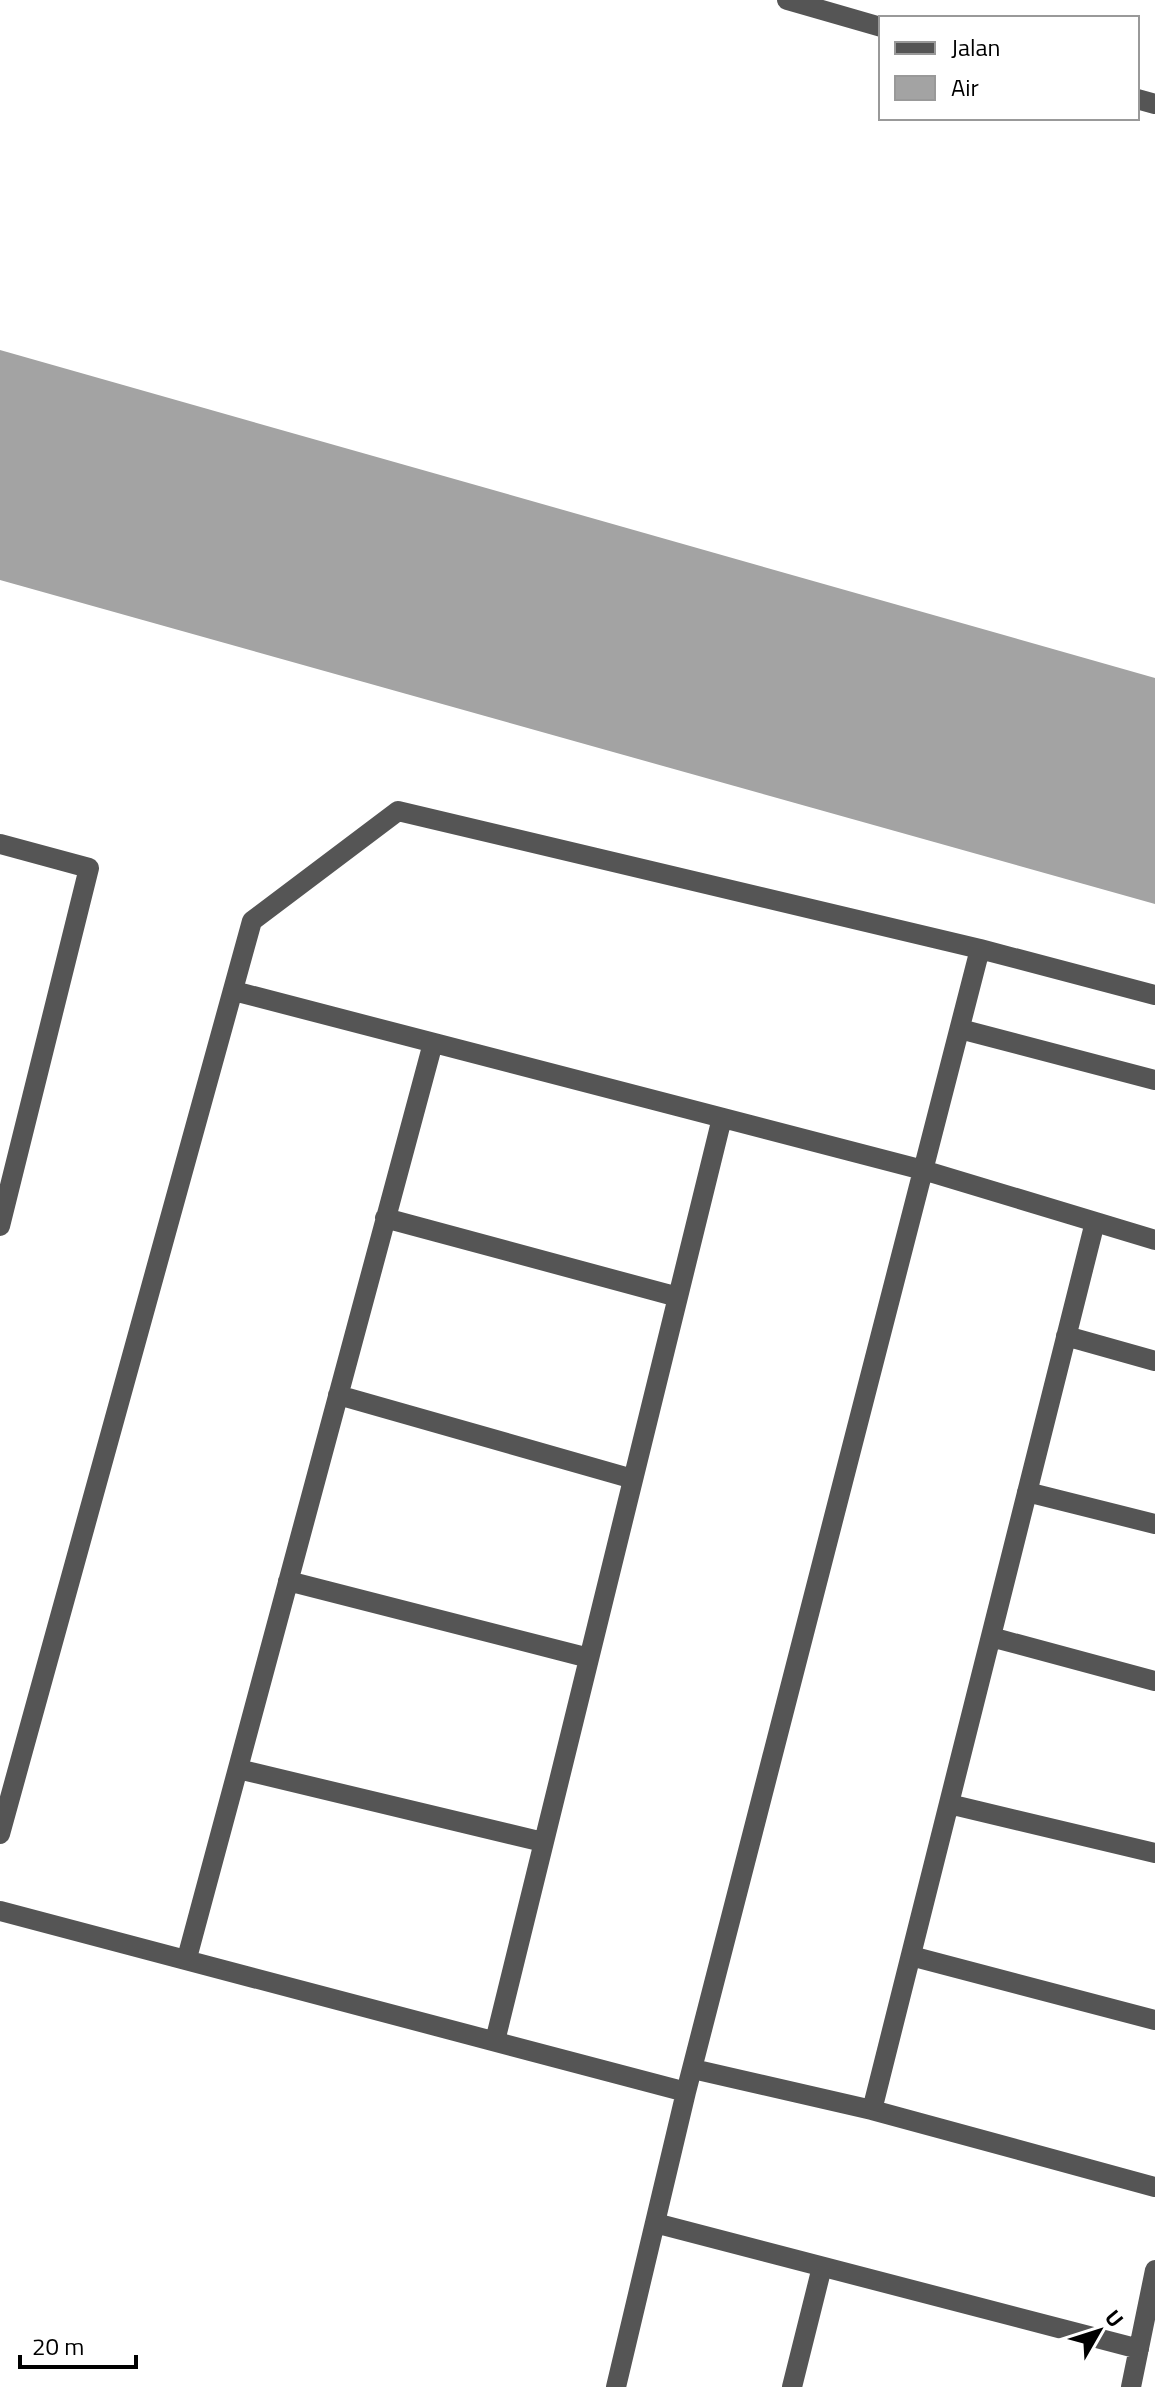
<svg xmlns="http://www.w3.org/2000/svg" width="1155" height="2387" font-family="'Titillium Web',sans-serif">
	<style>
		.water { fill: #a3a3a3 }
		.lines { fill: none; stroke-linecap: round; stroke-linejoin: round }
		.minor { stroke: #555; stroke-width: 20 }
	</style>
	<rect width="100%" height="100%" fill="#fff"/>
	<path class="water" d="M0,350L1155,678V904L0,580Z"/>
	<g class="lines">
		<path class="minor" d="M787,0L881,27
			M1137,99L1155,104
			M0,844L89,868L0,1226
			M234,991L923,1170L1155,1240
			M960,1029L1155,1080
			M385,1218L678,1297
			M1066,1336L1155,1361
			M338,1395L633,1479
			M1027,1492L1155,1524
			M288,1581L589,1658
			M991,1637L1155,1681
			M238,1769L543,1842
			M949,1804L1155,1853
			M0,1834L252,921L398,811L980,949L1155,995
			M0,1911L686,2092
			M911,1956L1155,2020
			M187,1958L433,1043
			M495,2041L722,1118
			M693,2069L872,2110L1095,1222
			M872,2110L1155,2187
			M655,2223L1139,2349
			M616,2387L686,2092L980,949
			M792,2387L822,2267
			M1131,2387L1155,2270"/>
	</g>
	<rect x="879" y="16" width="260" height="104" fill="#ffffff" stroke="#999999" stroke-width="2"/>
	<rect x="895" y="42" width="40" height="12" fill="#555555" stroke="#999999" stroke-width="2"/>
	<text x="951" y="56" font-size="24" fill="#000000">Jalan</text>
	<rect x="895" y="76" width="40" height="24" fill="#a3a3a3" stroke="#999999" stroke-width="2"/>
	<text x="951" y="96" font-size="24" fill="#000000">Air</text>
	<g transform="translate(1099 2331) rotate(51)" stroke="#ffffff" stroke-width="6" paint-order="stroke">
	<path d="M0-6L14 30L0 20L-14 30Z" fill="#000000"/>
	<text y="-12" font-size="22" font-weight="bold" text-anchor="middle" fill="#000000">U</text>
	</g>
	<path d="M20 2355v12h116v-12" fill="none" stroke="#000000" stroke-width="4"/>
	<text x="32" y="2355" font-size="24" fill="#000000" stroke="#ffffff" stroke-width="6" paint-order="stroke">20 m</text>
</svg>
